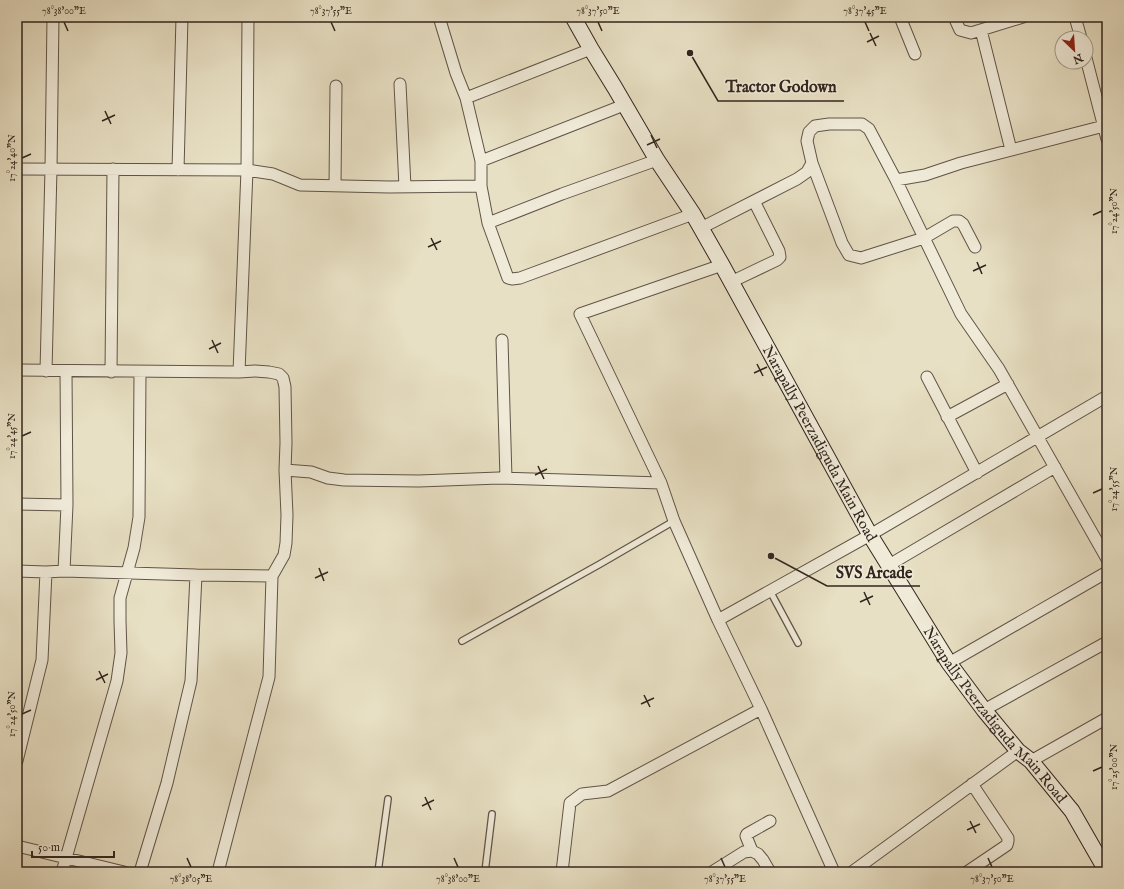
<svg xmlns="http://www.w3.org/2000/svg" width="1124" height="889" font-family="'IM FELL English',serif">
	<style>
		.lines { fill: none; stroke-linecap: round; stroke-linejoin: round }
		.lane-casing { stroke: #605448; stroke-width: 8 }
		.street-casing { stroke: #605448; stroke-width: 13 }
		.secondary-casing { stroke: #32251e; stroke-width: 17 }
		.lane { stroke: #f0ebd9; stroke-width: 5.5 }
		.street { stroke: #f0ebd9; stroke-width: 11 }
		.secondary { stroke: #f0ebd9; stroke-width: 15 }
		.ticks { fill: none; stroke: #32251e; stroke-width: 1.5 }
		.labels { text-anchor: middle; stroke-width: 3; stroke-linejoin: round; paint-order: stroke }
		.street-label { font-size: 15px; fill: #32251e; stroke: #f0ebd9 }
		.leader { fill: none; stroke: #32251e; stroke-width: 1.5 }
		.callout-dot { fill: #32251e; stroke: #f0ebd9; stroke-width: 1.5 }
		.callout-label { font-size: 16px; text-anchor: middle; font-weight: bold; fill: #32251e; stroke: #f0ebd9; stroke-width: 3; stroke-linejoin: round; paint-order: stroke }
		.neatline { fill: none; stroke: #32251e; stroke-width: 1.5 }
		.ticks-label { font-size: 10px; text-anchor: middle; fill: #32251e }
	</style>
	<rect width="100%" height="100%" fill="#e8e0c4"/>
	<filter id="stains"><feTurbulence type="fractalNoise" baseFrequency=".005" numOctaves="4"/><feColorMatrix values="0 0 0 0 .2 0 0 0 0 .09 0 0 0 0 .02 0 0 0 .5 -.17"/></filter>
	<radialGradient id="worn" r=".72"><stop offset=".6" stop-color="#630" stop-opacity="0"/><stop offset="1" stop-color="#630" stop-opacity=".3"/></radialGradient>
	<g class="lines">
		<defs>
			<path id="lane" d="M770,591L798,643
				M462,641L600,564L674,521
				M378,872L388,799
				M485,872L492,814"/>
			<path id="street" d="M439,17L456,73L466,98L481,161V186L488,223L508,278L512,279L520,278L693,214
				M900,17L915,54
				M954,17L960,30L971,33L1023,17
				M1075,17L1081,38
				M981,30L1011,150
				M1086,58L1107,139
				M400,84L405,187
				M466,98L591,49
				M481,161L624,105
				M812,163L842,243L849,255L861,258L924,238L953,221H959L963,224L975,247
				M17,169L247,170L273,174L300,185L389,187L481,186
				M178,170L182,17
				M896,180L961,314L999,369L1107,559
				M335,186L336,86
				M488,223L562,194L657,160
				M701,228L797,179L807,172L812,163L807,141L809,132L815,126L829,124H862L869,129L896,180L925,175L961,163L1104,126
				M731,282L777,260L780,257L779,251L754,201
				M502,340L506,478
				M17,370L239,372L247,170L248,17
				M46,371L51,169L53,17
				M111,372L113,169
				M239,372L255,371L269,372L279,374L283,378L285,387L286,443L285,470
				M927,377L977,473
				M947,417L1008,384
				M661,483L580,314L722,265
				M17,504L67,505
				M889,565L1055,467
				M17,571L46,572L64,571L196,575L272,576
				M64,571L67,505L66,371
				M718,620L870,535L1107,396
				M949,663L1107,572
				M984,710L1107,642
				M17,761L42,660L46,572
				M1031,761L1107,718
				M17,846L124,872
				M752,851L746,836L747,834L770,821
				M62,872L117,681L121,653L120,621V598L134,548L139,517L140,372
				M140,872L167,783L191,681L196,575
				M218,872L269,677L272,576L284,555L286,543L287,515L285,470L311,472L328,478L344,480L419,481L499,478L661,483L674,521L718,620L761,709L834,872
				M562,872L570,803L582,794L608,791L761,709
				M712,872L744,852L752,851L758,854L763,860L770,872
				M852,872L1018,751
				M967,872L1007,845L1008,841V838L972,784"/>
			<g id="secondary">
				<path id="s1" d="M573,17L591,49L615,88L657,160L693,214L722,265L870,535L949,663L984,710L1018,751L1031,761L1072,811L1107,872"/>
			</g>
		</defs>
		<use href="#lane" class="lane-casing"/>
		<use href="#street" class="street-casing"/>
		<use href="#secondary" class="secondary-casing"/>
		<use href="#lane" class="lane"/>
		<use href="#street" class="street"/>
		<use href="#secondary" class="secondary"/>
	</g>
	<path class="ticks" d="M64,22L68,31M331,22L335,31M598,22L602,31M865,22L869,31M870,33L876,46M867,42L879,36M105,111L111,124M102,121L115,115M651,135L657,148M647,145L660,139M22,158L31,154M1093,215L1102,211M431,238L437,250M428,247L441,241M977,262L982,274M973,271L986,265M212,340L218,353M209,349L221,343M757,364L763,376M754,373L767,367M22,436L31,432M538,466L544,479M535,475L547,469M1093,493L1102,489M319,568L324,581M315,578L328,572M864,592L870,605M860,602L873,596M99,671L105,683M96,680L108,674M644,695L650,707M641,704L654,698M22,714L31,710M1093,771L1102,767M425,797L431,810M422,806L434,800M970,821L976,833M967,830L980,824M187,858L191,867M454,858L458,867M721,858L725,867M988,858L992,867"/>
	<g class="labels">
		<g class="street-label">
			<text dy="5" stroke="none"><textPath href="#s1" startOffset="493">Narapally Peerzadiguda Main Road</textPath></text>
			<text dy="5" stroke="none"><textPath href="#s1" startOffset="817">Narapally Peerzadiguda Main Road</textPath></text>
		</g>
	</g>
	<path class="leader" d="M690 53L718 101H844M771 556L827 586H920"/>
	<g class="callout-dot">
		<circle cx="690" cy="53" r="4"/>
		<circle cx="771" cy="556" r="4"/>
	</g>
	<g class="callout-label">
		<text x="781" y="92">Tractor Godown</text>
		<text x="874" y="578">SVS Arcade</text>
	</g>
	<rect width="1124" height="889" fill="none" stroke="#e8e0c4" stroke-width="44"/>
	<g transform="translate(1074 50) rotate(155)"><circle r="19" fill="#f0ebd9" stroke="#a49c8e"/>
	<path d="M0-3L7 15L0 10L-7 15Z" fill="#8f2418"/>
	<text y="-6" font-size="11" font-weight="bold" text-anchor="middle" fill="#32251e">N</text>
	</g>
	<path d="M32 851v6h82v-6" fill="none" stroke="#32251e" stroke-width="2"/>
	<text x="38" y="851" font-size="12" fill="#32251e" stroke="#f0ebd9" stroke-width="3" paint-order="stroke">50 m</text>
	<rect x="22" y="22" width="1080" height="845" class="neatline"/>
	<g class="ticks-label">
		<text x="64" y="14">78°38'00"E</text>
		<text x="331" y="14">78°37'55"E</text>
		<text x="598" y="14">78°37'50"E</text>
		<text x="865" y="14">78°37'45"E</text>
		<text transform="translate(11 158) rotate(-90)" y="4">17°24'40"N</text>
		<text transform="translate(1113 211) rotate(-90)" y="4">17°24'50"N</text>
		<text transform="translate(11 436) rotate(-90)" y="4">17°24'45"N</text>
		<text transform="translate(1113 489) rotate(-90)" y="4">17°24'55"N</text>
		<text transform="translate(11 714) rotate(-90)" y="4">17°24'50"N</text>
		<text transform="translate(1113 767) rotate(-90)" y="4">17°25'00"N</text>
		<text x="191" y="882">78°38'05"E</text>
		<text x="458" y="882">78°38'00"E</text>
		<text x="725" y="882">78°37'55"E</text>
		<text x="992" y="882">78°37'50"E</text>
	</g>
	<rect width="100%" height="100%" filter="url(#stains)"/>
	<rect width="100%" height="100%" fill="url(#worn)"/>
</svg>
